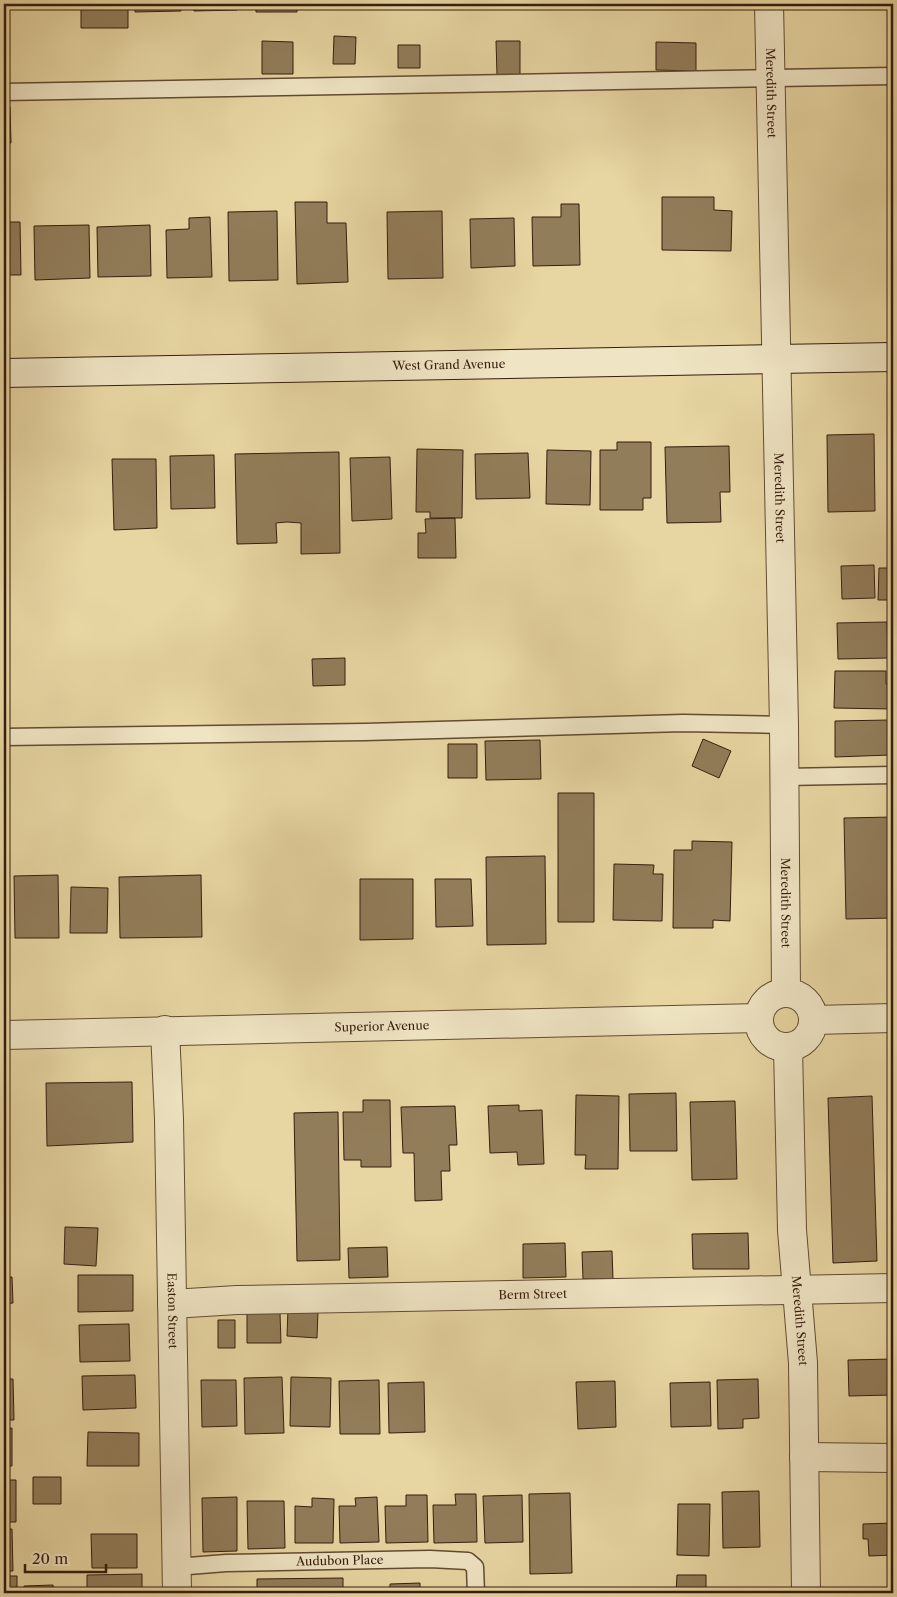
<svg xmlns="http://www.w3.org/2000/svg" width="897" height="1597" font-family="'Libre Caslon Text',serif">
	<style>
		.building { fill: #927d5a; stroke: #361d0d }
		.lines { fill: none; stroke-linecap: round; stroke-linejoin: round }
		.lane-casing { stroke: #624b32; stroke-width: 19 }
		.street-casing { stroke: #624b32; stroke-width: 30 }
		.secondary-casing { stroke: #361d0d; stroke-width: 30 }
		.lane { stroke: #efe4c3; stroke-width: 16 }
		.street { stroke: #efe4c3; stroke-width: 28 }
		.secondary { stroke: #efe4c3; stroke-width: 28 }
		.labels { text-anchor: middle; stroke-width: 4; stroke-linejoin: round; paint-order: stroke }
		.street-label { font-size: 12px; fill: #361d0d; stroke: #efe4c3 }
	</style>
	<rect width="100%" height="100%" fill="#e7d6a2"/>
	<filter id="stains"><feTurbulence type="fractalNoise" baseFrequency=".004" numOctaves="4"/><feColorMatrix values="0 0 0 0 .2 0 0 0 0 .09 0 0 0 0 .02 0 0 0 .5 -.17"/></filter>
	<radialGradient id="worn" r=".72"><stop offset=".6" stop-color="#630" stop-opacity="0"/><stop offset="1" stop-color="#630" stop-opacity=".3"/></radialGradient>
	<path class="building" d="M12,4H66V8L12,9Z
		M81,4H128V28H81Z
		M135,4H180L181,11L135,12Z
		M194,4H236L237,10L194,11Z
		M256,4H297V12H256Z
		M309,4H354V8L309,9Z
		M375,4H425V7L375,8Z
		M431,4H471V7L431,8Z
		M334,36L356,37L355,64H333Z
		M262,41L293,42V74H262Z
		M496,41H520V75H497Z
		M656,42L696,43V71L656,70Z
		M398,45H420V68H398Z
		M4,107H10L11,143H4Z
		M662,197H714V210L732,211L731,251L662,250Z
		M892,201H893V260H890Z
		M295,202H327V223H346L348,282L297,284Z
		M561,204H579L580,265L533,266L532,217H561Z
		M277,211L278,280L229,281L228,212Z
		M442,211L443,278L388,279L387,212Z
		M210,217L212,277L167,278L166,230L189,229V218Z
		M514,218L515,266L471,268L470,219Z
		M4,222H20L21,275H4Z
		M89,225L90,278L35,280L34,226Z
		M150,225L151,276L98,277L97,227Z
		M874,434L875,511L828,512L827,435Z
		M890,438H893V502H892Z
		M617,442H651V498H643V510H600V450H617Z
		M729,446L730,492H720L721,522L667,523L665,447Z
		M417,449L463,450L462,518H430V512H416Z
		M547,450L591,451L590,505L546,504Z
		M339,452L340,553L301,554V523L287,522L276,523L277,543L237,544L235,454Z
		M528,453L530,498L476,499L475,454Z
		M214,455L215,508L171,509L170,456Z
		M390,457L392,519L352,521L350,458Z
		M112,459H156L157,528L114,530Z
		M455,518L456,558H418V533H426L425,519Z
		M874,565L875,598L842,599L841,566Z
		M879,568H893V600H878Z
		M887,622L888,658L838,659L837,623Z
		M345,658V685L313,686L312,659Z
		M835,671H886V684H893V709L834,708Z
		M889,720L890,755L835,757V721Z
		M703,739L731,751L719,778L692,766Z
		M540,740L541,779L486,780L485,741Z
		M448,744H477V778H448Z
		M4,751H7L6,783H4Z
		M558,793H594V922H558Z
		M893,817V918L846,919L844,818Z
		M692,841L732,842L730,921L713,920V928H673L674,850H692Z
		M545,856L546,944L487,945L486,857Z
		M614,864L654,865L653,874H663L662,921L613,920Z
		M58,875L59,938H15L14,876Z
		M201,875L202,937L120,938L119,877Z
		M360,879H413V939L360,940Z
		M435,879H471L473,926L436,927Z
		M71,887L108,888L107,933H70Z
		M132,1082L133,1142L47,1146L46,1083Z
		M676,1093L677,1151H630L629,1094Z
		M576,1095L619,1096L618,1169H585L586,1155H575Z
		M872,1096L877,1261L833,1263L828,1098Z
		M363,1100H390L391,1167H361V1160H344L343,1112H363Z
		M735,1101L737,1179L692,1180L690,1102Z
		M519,1105V1111L542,1110L544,1164L518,1165L517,1152L490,1153L488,1106Z
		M455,1106L457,1145H449L450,1171H441L442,1200L415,1201L414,1153H403L401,1107Z
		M338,1112L340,1260L297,1261L294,1113Z
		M65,1227L98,1228L96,1266L64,1264Z
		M748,1233L749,1269H693L692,1234Z
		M565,1243L566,1277L523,1278V1244Z
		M387,1247L388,1277L349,1278L348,1248Z
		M612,1251L613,1279H583L582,1252Z
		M78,1275H133V1311L78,1312Z
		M4,1277H12L13,1303L4,1304V1320Z
		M288,1309L318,1310L317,1338L287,1336Z
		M247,1313H280L281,1343H247Z
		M218,1320H235V1348H218Z
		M129,1324L130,1361L80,1362L79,1325Z
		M4,1328H5L6,1373H4Z
		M893,1359V1395L849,1396L848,1360Z
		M135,1375L136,1408L83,1410L82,1376Z
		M282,1377L284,1433L245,1434L244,1378Z
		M291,1377L331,1378L330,1427L290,1426Z
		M4,1379H13L14,1420H4Z
		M758,1379L759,1418L743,1419V1428L718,1429L717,1380Z
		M201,1380H236L237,1426L202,1427Z
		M379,1380L380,1434H340L339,1381Z
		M615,1381L616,1427L578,1429L576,1382Z
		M424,1382L425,1432L389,1433L388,1383Z
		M710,1382L711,1426L671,1427L670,1383Z
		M12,1428V1466H4V1429Z
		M88,1432L139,1433V1466H87Z
		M33,1477H61V1504H33Z
		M4,1480H16V1522H4Z
		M759,1491L760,1547L723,1548L722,1492Z
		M570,1493L572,1573L530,1574L529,1494Z
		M455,1494H476L477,1542L434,1543L433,1505H456Z
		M406,1495H427L428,1542L386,1543L385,1506H406Z
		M522,1495L523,1542L485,1543L483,1496Z
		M237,1497V1551L203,1552L202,1498Z
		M377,1497L379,1542L340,1543L339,1506H356L355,1498Z
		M312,1498L334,1499L333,1543H295V1506L312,1507Z
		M247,1501H284L285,1548L248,1549Z
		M678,1504H710L709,1556L677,1555Z
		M893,1523V1555L869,1556L868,1539H863V1524Z
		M4,1529H12L13,1571H4Z
		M91,1534H137V1568H92Z
		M142,1574V1593H87V1575Z
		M677,1575H706V1593H676Z
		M4,1576H17V1593H4Z
		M343,1578V1593H257V1579Z
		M420,1583V1593H390V1584Z
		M53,1585L54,1593H24V1586Z"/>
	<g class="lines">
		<defs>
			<g id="lane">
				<path d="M4,92L893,76"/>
				<path d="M4,737L365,732L683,723L784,725"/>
				<path d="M784,777L893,775"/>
				<path id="s1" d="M176,1567L226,1563L430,1559L468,1561L475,1567L476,1593"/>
			</g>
			<g id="street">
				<path id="s2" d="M769,4L784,725L786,992"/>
				<circle cx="786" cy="1020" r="27"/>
				<path d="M814,1020L893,1018"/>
				<path id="s3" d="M165,1030L169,1119L177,1593"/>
				<path id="s4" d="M4,1035L759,1018"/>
				<path id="s5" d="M788,1047L792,1230L803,1363L806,1593"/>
				<path id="s6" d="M172,1304L237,1300L893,1288"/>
				<path d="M804,1457L893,1458"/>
			</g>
			<g id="secondary">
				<path id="s7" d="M4,373L893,357"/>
			</g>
		</defs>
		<use href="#lane" class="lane-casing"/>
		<use href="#street" class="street-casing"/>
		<use href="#secondary" class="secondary-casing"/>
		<use href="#lane" class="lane"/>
		<use href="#street" class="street"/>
		<use href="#secondary" class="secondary"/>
	</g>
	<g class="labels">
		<g class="street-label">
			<text dy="4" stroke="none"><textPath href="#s2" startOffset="89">Meredith Street</textPath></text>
			<text dy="4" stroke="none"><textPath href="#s7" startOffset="445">West Grand Avenue</textPath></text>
			<text dy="4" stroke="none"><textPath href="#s2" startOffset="494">Meredith Street</textPath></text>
			<text dy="4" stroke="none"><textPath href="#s2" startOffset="899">Meredith Street</textPath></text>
			<text dy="4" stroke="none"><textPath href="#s4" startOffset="378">Superior Avenue</textPath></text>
			<text dy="4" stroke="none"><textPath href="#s6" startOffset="361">Berm Street</textPath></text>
			<text dy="4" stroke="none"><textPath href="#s3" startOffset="281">Easton Street</textPath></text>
			<text dy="4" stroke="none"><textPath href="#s5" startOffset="274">Meredith Street</textPath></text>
			<text dy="4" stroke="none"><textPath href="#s1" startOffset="164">Audubon Place</textPath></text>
		</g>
	</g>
	<rect width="897" height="1597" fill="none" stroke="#e7d6a2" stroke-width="20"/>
	<rect x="5" y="5" width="887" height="1587" fill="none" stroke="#361d0d" stroke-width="2.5"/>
	<rect x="10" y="10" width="877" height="1577" fill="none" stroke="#361d0d"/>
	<path d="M25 1564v8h81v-8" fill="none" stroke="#361d0d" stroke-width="2.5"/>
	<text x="32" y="1564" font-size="15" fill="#361d0d" stroke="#efe4c3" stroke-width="4" paint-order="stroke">20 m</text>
	<rect width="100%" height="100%" filter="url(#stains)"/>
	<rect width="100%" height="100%" fill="url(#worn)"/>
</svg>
